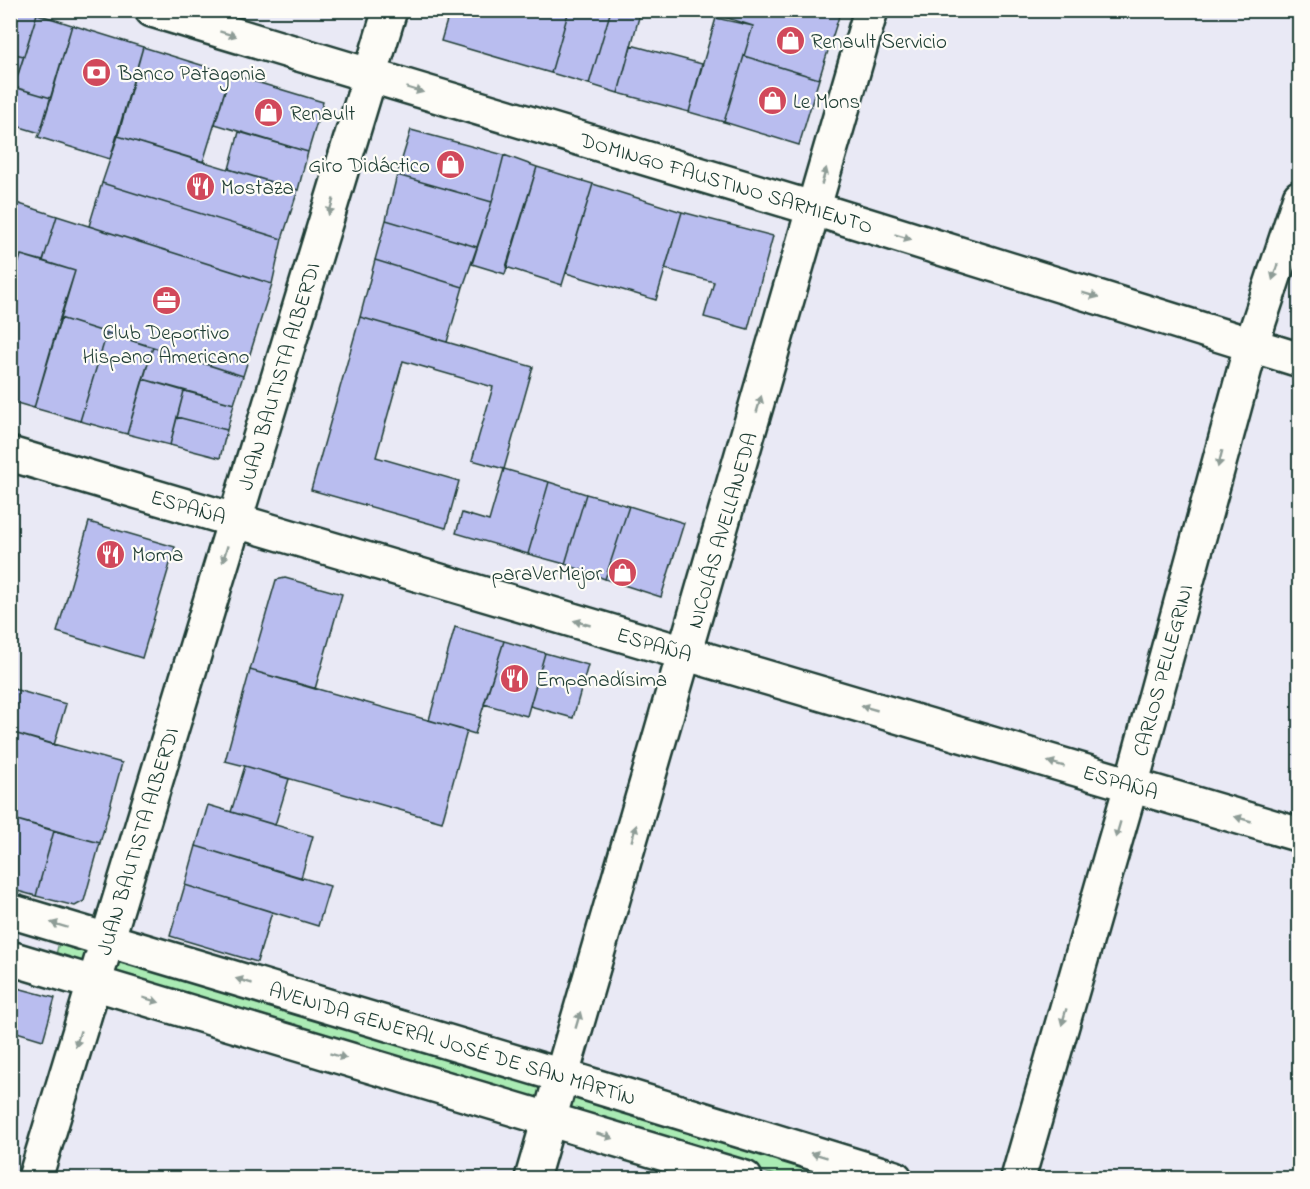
<svg xmlns="http://www.w3.org/2000/svg" width="1310" height="1189" font-family="'Indie Flower',sans-serif">
	<style>
		.green { fill: #aaebb4; stroke: #649474; stroke-width: 1.5 }
		.building { fill: #b9bdef; stroke: #1f3d34; stroke-width: 1.5 }
		.lines { fill: none; stroke-linecap: round; stroke-linejoin: round }
		.minor-casing { stroke: #1f3d34; stroke-width: 38 }
		.major-casing { stroke: #1f3d34; stroke-width: 38 }
		.minor { stroke: #fdfcf7; stroke-width: 33 }
		.major { stroke: #fdfcf7; stroke-width: 33 }
		.oneway { fill: #8e9c96 }
		.labels { text-anchor: middle; stroke-width: 4.5; stroke-linejoin: round; paint-order: stroke }
		.poi-label { font-size: 21px; fill: #1f3d34; stroke: #fdfcf7; text-anchor: start }
		.street-label { font-size: 21px; fill: #1f3d34; stroke: #fdfcf7 }
	</style>
	<rect width="100%" height="100%" fill="#e9e9f5"/>
	<filter id="ink" filterUnits="userSpaceOnUse"><feTurbulence type="fractalNoise" baseFrequency=".0167" numOctaves="2"/><feDisplacementMap in="SourceGraphic" scale="12" xChannelSelector="R" yChannelSelector="G"/><feConvolveMatrix kernelMatrix="1 2 1 2 8 2 1 2 1" color-interpolation-filters="sRGB"/></filter>
	<g filter="url(#ink)">
		<path class="green" d="M61,935L90,950L84,968L55,958Z
			M123,956L540,1080L545,1092L535,1102L115,978L112,968L116,960Z
			M577,1093L869,1178H785L572,1115L567,1110L569,1096Z"/>
		<path class="building" d="M10,10H25L37,14L24,56L10,53Z
			M450,10H569L551,73L441,41Z
			M569,10H611L589,84L551,73Z
			M611,10H641L618,93L589,84Z
			M703,10H841L819,79L744,56L753,26Z
			M37,14L72,25L51,98L14,87Z
			M716,18L753,26L724,122L689,112Z
			M72,25L143,47L110,159L38,137L40,133Z
			M631,45L702,64L689,112L618,93Z
			M143,47L230,74L203,162L118,136Z
			M10,53L24,56L14,87L10,86Z
			M744,56L819,79L799,145L724,122Z
			M230,74L323,102L308,152L215,124Z
			M10,86L51,98L40,133L10,124Z
			M411,130L504,155L492,202L397,175Z
			M239,132L308,152L298,190L229,169Z
			M118,136L298,190L282,239L102,183Z
			M504,155L537,167L505,274L472,264L492,202Z
			M537,167L593,184L562,285L506,267Z
			M397,175L492,202L477,247L386,220Z
			M102,183L282,239L272,284L89,226Z
			M593,184L682,212L656,300L566,273Z
			M10,201L57,216L43,261L21,255L10,291Z
			M682,212L773,236L748,329L704,317L714,282L665,269Z
			M57,216L272,284L243,376L60,318L75,271L43,261Z
			M386,220L477,247L463,287L375,260Z
			M21,255L75,271L34,408L10,401V291Z
			M375,260L463,287L447,342L360,317Z
			M360,317L533,367L504,469L472,460L493,387L403,361L376,457L459,481L446,528L311,490Z
			M60,318L107,333L80,421L34,408Z
			M107,333L153,347L127,434L80,421Z
			M153,347L243,376L234,404L143,379Z
			M143,379L184,391L170,445L127,434Z
			M184,391L234,404L227,430L177,417Z
			M177,417L227,430L220,458L170,445Z
			M504,469L549,482L528,554L456,533L462,513L489,521Z
			M549,482L586,494L565,564L528,554Z
			M586,494L629,506L605,579L565,564Z
			M629,506L684,523L661,597L605,579Z
			M89,522L175,547L142,658L57,632Z
			M285,578L342,594L315,689L250,670L276,580Z
			M455,627L504,641L475,734L429,720Z
			M504,641L545,653L527,716L484,704Z
			M545,653L588,665L573,718L530,706Z
			M250,670L467,731L442,822L245,766L225,761Z
			M10,688L66,704L54,745L10,732Z
			M10,732L122,763L100,843L10,818Z
			M245,766L289,779L275,825L231,812Z
			M208,805L313,836L301,878L196,846Z
			M10,818L17,820L10,844Z
			M17,820L54,831L36,896L10,889V844Z
			M54,831L100,843L84,901L75,906L36,896Z
			M196,846L330,886L318,926L185,885Z
			M185,885L272,912L257,962L170,936Z
			M10,986L55,998L43,1040L10,1030Z"/>
		<g class="lines">
			<defs>
				<g id="minor">
					<path id="s1" d="M152,10L815,209L1300,360"/>
					<path id="s2" d="M10,454L1300,835"/>
					<path id="s3" d="M35,1178L390,10"/>
					<path id="s4" d="M532,1178C646,790 761,401 871,10"/>
					<path id="s5" d="M1018,1178L1131,786L1251,346L1300,197"/>
				</g>
				<g id="major">
					<path id="s6" d="M10,911L562,1076L895,1178"/>
					<path d="M10,958L745,1178"/>
				</g>
			</defs>
			<use href="#minor" class="minor-casing"/>
			<use href="#major" class="major-casing"/>
			<use href="#minor" class="minor"/>
			<use href="#major" class="major"/>
		</g>
		<defs><path id="oneway-solid" d="M-6-.8H1V-3.2L6.5 0L1 3.2V.8H-6Z" transform="scale(1.5)"/></defs>
		<g class="oneway">
			<use href="#oneway-solid" transform="translate(228 34) rotate(17)"/>
			<use href="#oneway-solid" transform="translate(415 90) rotate(17)"/>
			<use href="#oneway-solid" transform="translate(824 176) rotate(-74)"/>
			<use href="#oneway-solid" transform="translate(331 207) rotate(107)"/>
			<use href="#oneway-solid" transform="translate(903 237) rotate(17)"/>
			<use href="#oneway-solid" transform="translate(1275 272) rotate(108)"/>
			<use href="#oneway-solid" transform="translate(1090 295) rotate(17)"/>
			<use href="#oneway-solid" transform="translate(759 404) rotate(-74)"/>
			<use href="#oneway-solid" transform="translate(1220 459) rotate(105)"/>
			<use href="#oneway-solid" transform="translate(225 554) rotate(107)"/>
			<use href="#oneway-solid" transform="translate(582 623) rotate(-164)"/>
			<use href="#oneway-solid" transform="translate(869 708) rotate(-164)"/>
			<use href="#oneway-solid" transform="translate(1056 764) rotate(-164)"/>
			<use href="#oneway-solid" transform="translate(1243 819) rotate(-164)"/>
			<use href="#oneway-solid" transform="translate(1118 830) rotate(106)"/>
			<use href="#oneway-solid" transform="translate(634 833) rotate(-74)"/>
			<use href="#oneway-solid" transform="translate(59 925) rotate(-163)"/>
			<use href="#oneway-solid" transform="translate(244 981) rotate(-163)"/>
			<use href="#oneway-solid" transform="translate(151 1000) rotate(17)"/>
			<use href="#oneway-solid" transform="translate(1064 1017) rotate(106)"/>
			<use href="#oneway-solid" transform="translate(578 1020) rotate(-74)"/>
			<use href="#oneway-solid" transform="translate(78 1039) rotate(107)"/>
			<use href="#oneway-solid" transform="translate(338 1056) rotate(17)"/>
			<use href="#oneway-solid" transform="translate(605 1136) rotate(17)"/>
			<use href="#oneway-solid" transform="translate(819 1155) rotate(-163)"/>
		</g>
	</g>
	<defs>
		<symbol id="shop-disc" viewBox="-11 -11 22 22"><circle r="9.5" fill="#d1495b" stroke="#fdfcf7"/><path d="M-5-2.5h2.3a2.7 3.5 0 0 1 5.4 0H5L5.5 6h-11ZM-1.5-2.5h3a1.5 2.3 0 0 0-3 0Z" fill="#fff"/></symbol>
		<symbol id="bank-disc" viewBox="-11 -11 22 22"><circle r="9.5" fill="#d1495b" stroke="#fdfcf7"/><path d="M-6-4H6V4H-6ZM0-2.3a2.3 2.3 0 1 0 0 4.6a2.3 2.3 0 1 0 0-4.6Z" fill="#fff"/></symbol>
		<symbol id="restaurant-disc" viewBox="-11 -11 22 22"><circle r="9.5" fill="#d1495b" stroke="#fdfcf7"/><path d="M-5-6h1v4h1v-4h1v4h1v-4h1v5L-1.5 .5V6h-2V.5L-5-1ZM5-6V6H3V1.5H1.5Q1.5-4 5-6Z" fill="#fff"/></symbol>
		<symbol id="office-disc" viewBox="-11 -11 22 22"><circle r="9.5" fill="#d1495b" stroke="#fdfcf7"/><path d="M-6-3h4V-5.5h4V-3h4V5H-6ZM-1-4.5V-3h2v-1.5ZM-6 0V1H6V0Z" fill="#fff"/></symbol>
	</defs>
	<g fill-rule="evenodd">
		<use href="#shop-disc" x="774" y="24" width="33" height="33"/>
		<use href="#bank-disc" x="80" y="56" width="33" height="33"/>
		<use href="#shop-disc" x="756" y="84" width="33" height="33"/>
		<use href="#shop-disc" x="252" y="96" width="33" height="33"/>
		<use href="#shop-disc" x="434" y="148" width="33" height="33"/>
		<use href="#restaurant-disc" x="184" y="170" width="33" height="33"/>
		<use href="#office-disc" x="150" y="284" width="33" height="33"/>
		<use href="#restaurant-disc" x="94" y="538" width="33" height="33"/>
		<use href="#shop-disc" x="606" y="556" width="33" height="33"/>
		<use href="#restaurant-disc" x="498" y="662" width="33" height="33"/>
	</g>
	<g class="labels">
		<g class="poi-label">
			<text x="811" y="48">Renault Servicio</text>
			<text x="118" y="80">Banco Patagonia</text>
			<text x="793" y="108">Le Mons</text>
			<text x="290" y="120">Renault</text>
			<text x="430" y="172" text-anchor="end">Giro Didáctico</text>
			<text x="221" y="194">Mostaza</text>
			<text x="166" y="339" text-anchor="middle">Club Deportivo<tspan x="166" dy="24">Hispano Americano</tspan></text>
			<text x="132" y="561">Moma</text>
			<text x="602" y="580" text-anchor="end">paraVerMejor</text>
			<text x="536" y="686">Empanadísima</text>
		</g>
		<g class="street-label">
			<text dy="7" stroke="none"><textPath href="#s1" startOffset="600">DOMINGO FAUSTINO SARMIENTO</textPath></text>
			<text dy="7" stroke="none"><textPath href="#s3" startOffset="838">JUAN BAUTISTA ALBERDI</textPath></text>
			<text dy="7" stroke="none"><textPath href="#s2" startOffset="186">ESPAÑA</textPath></text>
			<text dy="7" stroke="none"><textPath href="#s4" startOffset="675">NICOLÁS AVELLANEDA</textPath></text>
			<text dy="7" stroke="none"><textPath href="#s2" startOffset="672">ESPAÑA</textPath></text>
			<text dy="7" stroke="none"><textPath href="#s5" startOffset="528">CARLOS PELLEGRINI</textPath></text>
			<text dy="7" stroke="none"><textPath href="#s2" startOffset="1158">ESPAÑA</textPath></text>
			<text dy="7" stroke="none"><textPath href="#s3" startOffset="352">JUAN BAUTISTA ALBERDI</textPath></text>
			<text dy="7" stroke="none"><textPath href="#s6" startOffset="462">AVENIDA GENERAL JOSÉ DE SAN MARTÍN</textPath></text>
		</g>
	</g>
	<rect width="1310" height="1189" fill="none" stroke="#fdfcf7" stroke-width="36"/>
	<rect x="18" y="18" width="1274" height="1153" fill="none" stroke="#1f3d34" stroke-width="2" filter="url(#ink)"/>
</svg>
